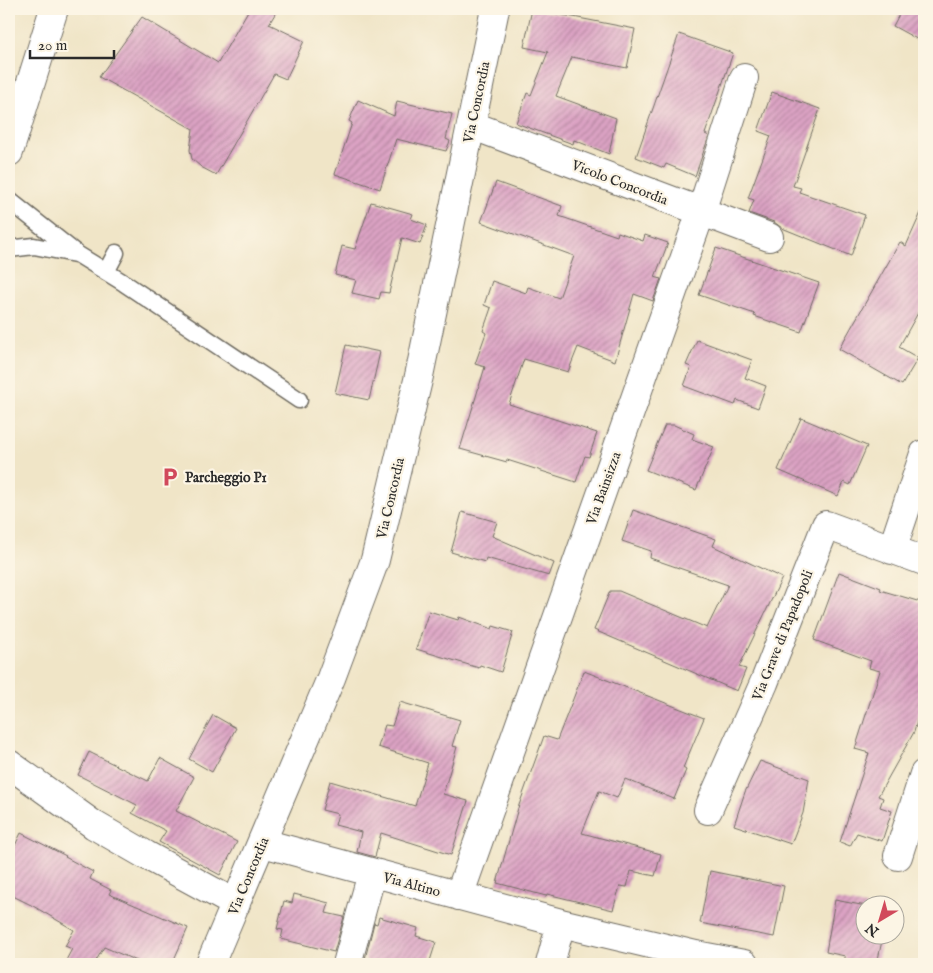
<svg xmlns="http://www.w3.org/2000/svg" width="933" height="973" font-family="'IM FELL English',serif">
	<style>
		.building { fill: url(#building-hatch) }
		.lines { fill: none; stroke-linecap: round; stroke-linejoin: round }
		.service-casing { stroke: #706c62; stroke-width: 19 }
		.minor-casing { stroke: #706c62; stroke-width: 30 }
		.tertiary-casing { stroke: #706c62; stroke-width: 30 }
		.service { stroke: #fff; stroke-width: 16 }
		.minor { stroke: #fff; stroke-width: 28 }
		.tertiary { stroke: #fff; stroke-width: 28 }
		.labels { text-anchor: middle; stroke-width: 4.5; stroke-linejoin: round; paint-order: stroke }
		.street-label { font-size: 14px; fill: #2b2b2b; stroke: #fcf5e5 }
		.poi-label { font-size: 14px; font-weight: bold; fill: #2b2b2b; stroke: #fcf5e5; text-anchor: start }
	</style>
	<defs>
		<pattern id="building-hatch" width="6" height="6" patternUnits="userSpaceOnUse" patternTransform="scale(1.25)"><rect width="6" height="6" fill="#dca3c4"/><path d="M-1 1l2-2M0 6l6-6M5 7l2-2" fill="none" stroke="#b3859f"/></pattern>
	</defs>
	<rect width="100%" height="100%" fill="#fcf5e5"/>
	<filter id="ink" filterUnits="userSpaceOnUse"><feTurbulence type="fractalNoise" baseFrequency=".02" numOctaves="2"/><feDisplacementMap in="SourceGraphic" scale="10" xChannelSelector="R" yChannelSelector="G"/><feConvolveMatrix kernelMatrix="1 2 1 2 8 2 1 2 1" color-interpolation-filters="sRGB"/></filter>
	<filter id="wash" filterUnits="userSpaceOnUse"><feTurbulence type="fractalNoise" baseFrequency=".0096" numOctaves="4" result="noise"/><feDisplacementMap in="SourceGraphic" scale="20" xChannelSelector="R" yChannelSelector="G"/><feGaussianBlur stdDeviation="1.12" result="paint"/><feColorMatrix in="noise" values="0 0 0 0 0 0 0 0 0 0 0 0 0 0 0 0 0 1.4 0 .05"/><feComposite in="paint" operator="in"/></filter>
	<g filter="url(#wash)">
		<rect width="100%" height="100%" fill="#f0e5c7"/>
		<g id="blocks">
			<path class="building" d="M249,9H278L269,24L304,41L286,79L274,74L216,175L201,167L192,159L190,150L193,129L99,77L142,17L218,63Z
				M532,9L635,29L627,68L572,57L556,96L616,118L609,154L574,140L573,144L516,123L527,93L531,95L548,52L524,47Z
				M902,9H924V43L893,26Z
				M679,34L733,53L705,134L709,136L695,176L666,164L664,168L636,157Z
				M772,92L820,109L793,186L801,188L799,192L865,215L851,256L782,228L774,222L749,213L754,200L748,198L771,136L758,131Z
				M358,100L394,116L397,101L452,114L446,139L450,141L446,151L396,139L380,189L335,174L352,123L349,121Z
				M496,182L562,206L559,216L617,236L618,232L643,241L645,235L668,243L655,277L661,279L653,301L634,294L615,361L578,347L568,372L524,359L509,404L597,433L589,457L585,456L576,482L507,460V462L460,449L485,367L475,364L486,333L483,331L491,308L484,305L492,281L526,293L528,287L559,298L574,256L481,222Z
				M371,202L413,214L411,219L427,225L420,244L402,238L389,293L381,292L379,299L352,293L356,280L335,275L342,246L355,249Z
				M924,206V302L899,347L918,358L902,385L839,349L900,242L906,246Z
				M716,248L819,283L801,332L754,316L755,314L699,295Z
				M697,340L752,360L745,378L766,386L758,408L737,400L735,405L684,386L691,367L686,365Z
				M346,345L380,352L369,400L335,393Z
				M801,418L867,446L850,485L844,482L838,496L778,470Z
				M665,425H674L694,434L692,439L714,447L696,490L646,470Z
				M633,510L716,539L713,546L782,578L739,667L746,669L737,691L594,630L610,591H619L707,628L728,585L650,558L651,551L622,541Z
				M462,512L497,522L492,536L554,563L549,576L486,558L485,562L451,552Z
				M839,572L881,588L880,590L924,603V697L914,732L878,796L883,798L880,807L892,811L882,841L857,833L850,846L840,842L869,753L855,749L880,671L869,668L871,661L814,640Z
				M429,611L458,620L459,617L492,629L493,626L513,632L501,672L480,665L479,668L416,649Z
				M584,671L704,718L683,768L686,770L674,799L625,779L617,798L599,791L582,833L661,854L655,876L631,871L627,887L620,886L613,910L547,894L546,896L497,883L518,808L544,736L557,740Z
				M400,702L460,720L452,746L457,747L443,794L468,801L451,855L381,833L375,857L357,852L361,832L335,825L338,814L322,810L330,781L415,806L428,763L378,747L385,725L392,726Z
				M213,715L236,728L212,772L189,759Z
				M89,752L148,781L160,758L194,777L176,811L237,842L220,875L159,842L166,831L132,813L137,805L78,775Z
				M760,761L809,779L803,813L791,844L734,825L745,792Z
				M21,833L66,856L65,857L93,872L90,879L111,890L109,894L188,928L172,964H144L104,947L94,964H64L72,949L65,946L74,930L33,906L9,894V858Z
				M710,871L784,886L774,937L700,923Z
				M294,894L329,903L326,913L344,917L334,952L281,939L283,930L277,929L284,901L292,903Z
				M835,900L866,906V936H883L877,964H866L845,960V956L826,952Z
				M379,917L418,928L416,936L436,942L429,964H365L367,960L365,959L374,923L377,924Z"/>
		</g>
	</g>
	<g filter="url(#ink)">
		<use href="#blocks" fill-opacity="0" stroke="#706c62" stroke-width="1"/>
		<g class="lines">
			<defs>
				<path id="service" d="M9,200L77,254L124,283L299,400
					M9,249L34,246L75,254
					M106,272L116,253"/>
				<path id="minor" d="M471,125L769,237
					M892,550L924,454
					M9,764L94,825L146,855L236,904
					M708,810L764,683L826,525L924,561
					M263,843L561,923L696,955L744,964
					M898,856L924,774
					M459,896L701,212L744,78
					M210,964L331,678L375,560L419,376L495,9
					M347,964L372,873
					M550,964L561,923"/>
				<path id="tertiary" d="M9,152L54,9"/>
			</defs>
			<use href="#service" class="service-casing"/>
			<use href="#minor" class="minor-casing"/>
			<use href="#tertiary" class="tertiary-casing"/>
			<use href="#service" class="service"/>
			<use href="#minor" class="minor"/>
			<use href="#tertiary" class="tertiary"/>
		</g>
	</g>
	<defs>
		<symbol id="parking-bare" viewBox="-9 -9 18 18"><path d="M-3.5-5.5H1a3.5 3.5 0 0 1 0 7H-1V5.5H-3.5ZM-1-3.4V-.6H.8a1.4 1.4 0 0 0 0-2.8Z" fill="#d1495b" stroke="#fcf5e5" stroke-width="2.5" paint-order="stroke"/></symbol>
	</defs>
	<g fill-rule="evenodd">
		<use href="#parking-bare" x="156" y="463" width="28" height="28"/>
	</g>
	<g class="labels">
		<g class="street-label">
			<text transform="translate(476 102) rotate(-78)" y="5">Via Concordia</text>
			<text transform="translate(620 182) rotate(21)" y="5">Vicolo Concordia</text>
			<text transform="translate(603 488) rotate(-70)" y="5">Via Bainsizza</text>
			<text transform="translate(390 498) rotate(-77)" y="5">Via Concordia</text>
			<text transform="translate(782 635) rotate(-68)" y="5">Via Grave di Papadopoli</text>
			<text transform="translate(248 876) rotate(-67)" y="5">Via Concordia</text>
			<text transform="translate(412 884) rotate(15)" y="5">Via Altino</text>
		</g>
		<g class="poi-label">
			<text x="185" y="482">Parcheggio P1</text>
		</g>
	</g>
	<rect width="933" height="973" fill="none" stroke="#fcf5e5" stroke-width="30"/>
	<g transform="translate(880 920) rotate(218)"><circle r="24" fill="#fcf5e5" stroke="#a8a49b"/>
	<path d="M0-4L9 19L0 12L-9 19Z" fill="#d1495b"/>
	<text y="-8" font-size="14" font-weight="bold" text-anchor="middle" fill="#2b2b2b">N</text>
	</g>
	<path d="M30 50v8h84v-8" fill="none" stroke="#2b2b2b" stroke-width="2.5"/>
	<text x="38" y="50" font-size="15" fill="#2b2b2b" stroke="#fcf5e5" stroke-width="4" paint-order="stroke">20 m</text>
</svg>
